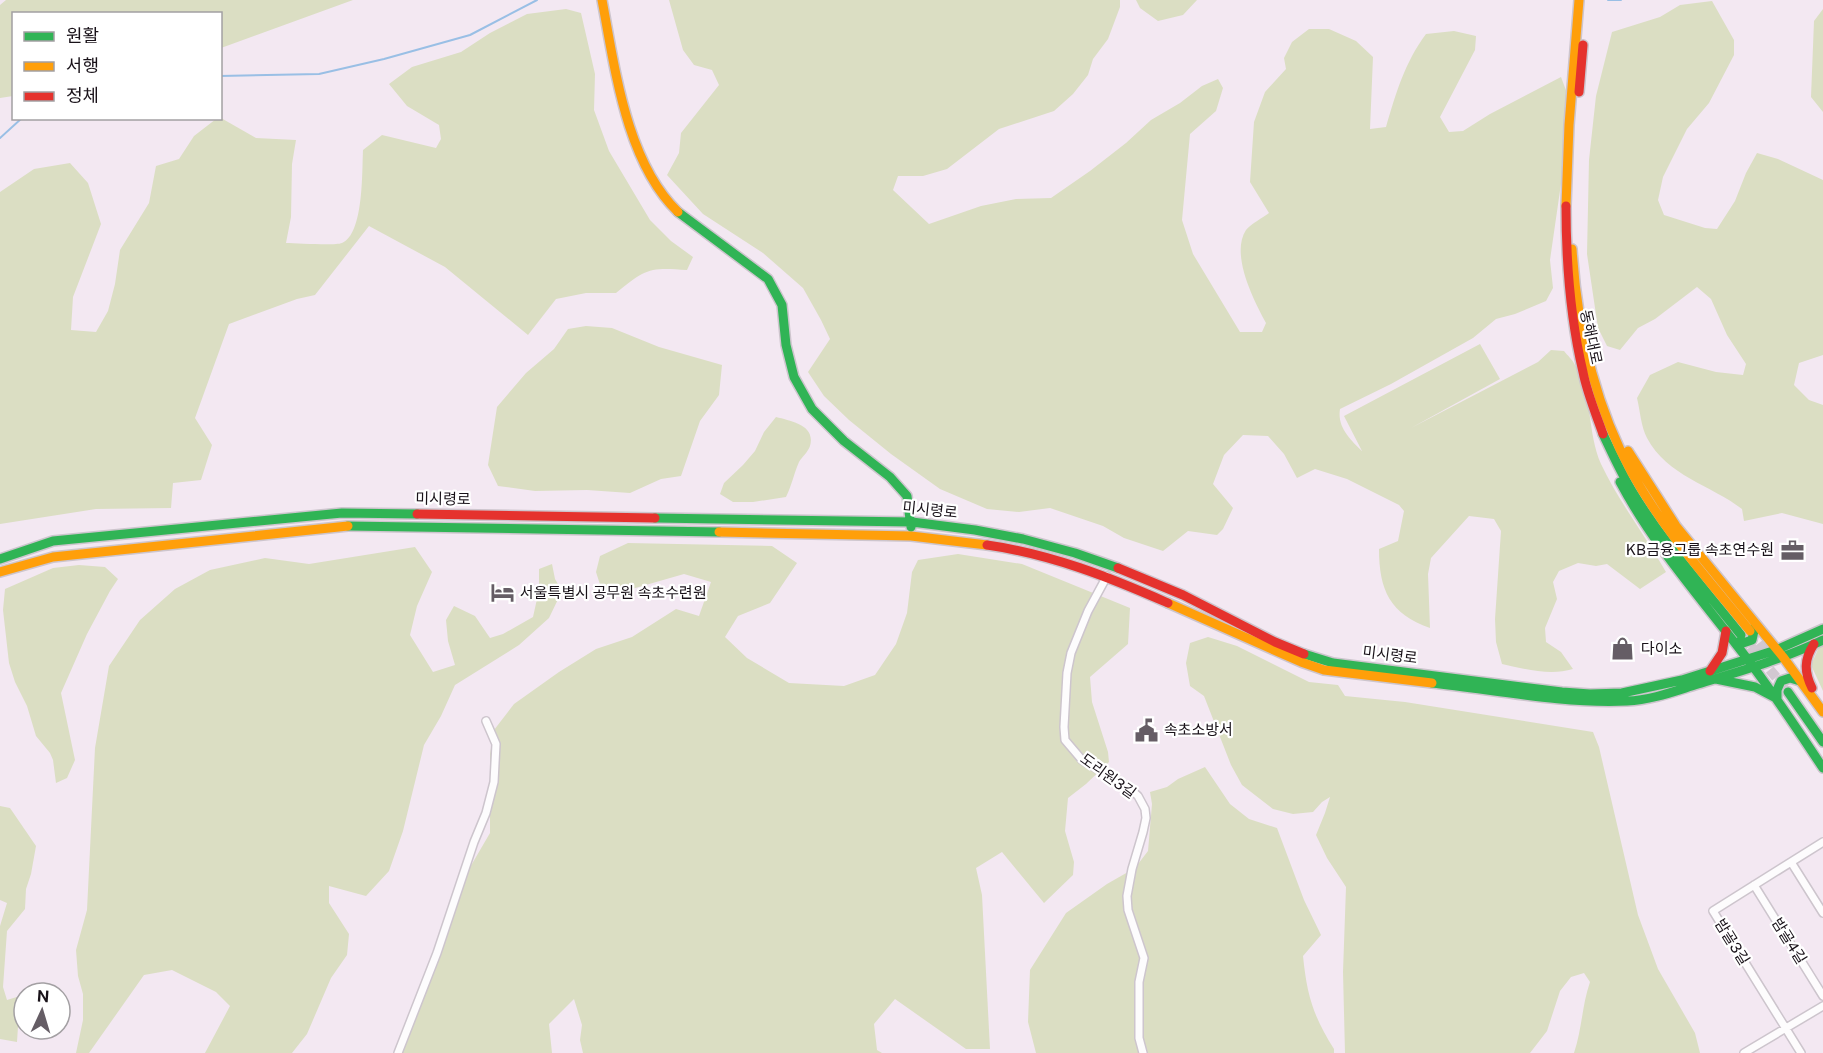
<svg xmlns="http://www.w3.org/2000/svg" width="1823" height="1053" font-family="'Public Sans','Noto Sans KR',sans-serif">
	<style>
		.green { fill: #dbdec3 }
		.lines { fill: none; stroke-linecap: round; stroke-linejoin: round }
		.stream { stroke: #99bfe5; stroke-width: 2 }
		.primary-tunnel { stroke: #d2c8d1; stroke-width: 10; stroke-dasharray: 10 5; stroke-linecap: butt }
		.street-casing { stroke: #cdc5cd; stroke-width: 10 }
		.fast-casing { stroke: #cdc5cd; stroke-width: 12 }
		.slow-casing { stroke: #cdc5cd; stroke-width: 12 }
		.jam-casing { stroke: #cdc5cd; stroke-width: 12 }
		.street { stroke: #fdfcfd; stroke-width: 7 }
		.fast { stroke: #30b455; stroke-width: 9 }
		.slow { stroke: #ff9f0a; stroke-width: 9 }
		.jam { stroke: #e5322d; stroke-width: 9 }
		.labels { text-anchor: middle; stroke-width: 4.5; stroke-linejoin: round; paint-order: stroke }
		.street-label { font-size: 15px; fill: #191219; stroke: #fff }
		.poi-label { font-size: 15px; fill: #191219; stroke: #fff; text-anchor: start }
	</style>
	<rect width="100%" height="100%" fill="#f3e8f2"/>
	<path class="green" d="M6,0H353L221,48L220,14H14L13,96L0,98V5Z
		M669,0H1120V7L1108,39L1093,59L1088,75L1073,94L1054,111L999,129L947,169L923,176H898L893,190L929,224L981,206L1016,199L1051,198L1090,171L1126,143L1151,120L1180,103L1202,86L1218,79L1223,88L1216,111L1190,134L1182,220L1193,254L1240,332H1262L1266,323C1254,301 1230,254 1246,230C1251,224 1262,218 1269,213L1250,182L1254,122L1265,92L1286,69L1284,58L1292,42L1309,29H1329L1356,41L1373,57L1370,129L1386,127C1396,93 1405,62 1426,34L1454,31L1476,36L1475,50L1440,117L1449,132L1463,131L1490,114L1561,77L1567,93L1564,163L1550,260L1553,288L1546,301L1515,314L1496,319L1473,338L1391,384L1340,409C1337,427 1350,439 1362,451L1344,416L1480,344L1500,379L1411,428L1538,362L1551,350L1564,351C1567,355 1573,360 1575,365C1593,395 1587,432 1601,464C1619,502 1645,535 1666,572L1640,589L1607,564L1596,566L1578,563L1559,571L1553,582L1557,599L1545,628L1546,642L1561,652L1573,669C1550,676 1525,669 1502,664L1496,642L1495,619L1501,531L1494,519L1469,516L1431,558L1428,574L1430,628C1390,614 1379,590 1379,549L1398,541L1404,511L1399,505L1347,479L1315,469L1297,478L1284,454L1268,436L1243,435L1224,455L1213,484L1233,508L1223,529L1217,535L1188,531L1163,551L1124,538L1103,526L1050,508L1019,512L987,509L940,489L891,454L849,420L824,396L808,372L830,339L821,320L803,288L763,253L703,214L667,175L679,153L681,133L719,85L712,70L694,65L683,50Z
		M1136,0H1197L1183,15L1158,21L1140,8Z
		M1712,1L1734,40V55L1709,103L1687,129L1663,177L1658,200L1664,215L1705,228L1717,229L1735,201L1746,173L1757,153L1778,159L1823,180V355L1799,363L1794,385L1809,400L1823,405V524L1782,513L1744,521L1742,509C1711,485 1667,476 1647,438C1641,427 1640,410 1637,398L1650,375L1678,362L1716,372L1743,375L1746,364L1727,335L1711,299L1697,287L1655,319L1638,328L1620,350L1607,346L1598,328L1587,254L1589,160L1596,96L1612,32L1660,17L1680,5Z
		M566,9L581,13L595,74L594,110L609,151L650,220L671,241L693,257L687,270C649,267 645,269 616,293H586L556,299L528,335L445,267L369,226L315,295L297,299L229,324L195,418L212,445L201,480L173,483L171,508L96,509L0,524V192L34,169L70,163L88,183L101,224L73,297L71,330L96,332L108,311L115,284L120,250L149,203L156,166L179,159L194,136L216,119L221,118L256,138L296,140L292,164L291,217L286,243C297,243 334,246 342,243C364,234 362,170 363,150L382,135L436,148L441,139L439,125L407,106L389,84L412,67L461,52L490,33L527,14Z
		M1823,9V112L1811,97L1814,21Z
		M586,326L612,328L659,347L722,365L719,395L700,421L681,476L661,479L630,493L587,490L535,491L498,486L488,465L497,407L526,373L554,349L568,329Z
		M776,417C791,421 816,425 810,446C808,452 802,457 799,462C794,473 792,485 786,497L753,502H733L720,494L724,483L743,465L755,451L764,432Z
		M628,543L772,546L797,563L770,603L738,616L725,637L747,658L789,683L844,686L875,675L896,644L907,613L912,572L918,560L958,554L1022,564L1130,608L1128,644L1090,677L1092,702L1108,752L1109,762L1086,784L1068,798L1065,831L1074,862L1073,875L1044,903L1002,852L976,868L982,895L990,1049H966L895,999L874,1024L877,1050L882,1053H583L580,1040L582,1025L574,999L549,1024L552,1053H400L444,941L469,869L490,833V754L494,730L514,704L559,672L596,649L632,637L676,609L699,616L711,582L684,574L604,597L596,572L600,556Z
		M415,547L432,572L417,606L410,635L433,672L455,665L448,641L446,620L454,606L475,616L490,638L503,634L533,617L539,590V569L552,564L555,579L562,591L549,618L519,645L455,685L441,716L424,745L403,831L389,871L366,896L329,886V903L349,934L347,955L331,978L307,1034L292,1053H205L230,1006L216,992L172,970L144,975L89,1053H76L83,1020V994L78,976L76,950L87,910L95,748L109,666L140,620L175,589L210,570L265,558L309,564Z
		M79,565L105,567L118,579L110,591L87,634L61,693L75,760L67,778L56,783L53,760L50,753L36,736L27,706L15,682L9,663L3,610L5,589L53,568Z
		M1208,637L1237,646L1309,682L1338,685L1345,696L1405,702L1593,732L1599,747L1638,915L1658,969L1695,1033L1700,1053H1574C1582,1029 1582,1005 1590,982L1584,973L1571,977L1560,991L1547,1031L1530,1053H1345L1343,972L1346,887L1327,858L1316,835L1325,813L1330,797L1322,802L1313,812L1293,814L1273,809L1242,785L1231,765L1204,696L1190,686L1186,663L1190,643Z
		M1823,645V691L1811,665L1819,647Z
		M1205,767L1230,804L1249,819L1277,828L1304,900L1321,935L1303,956C1307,995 1313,1016 1334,1049V1053H1036L1028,1022L1030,970L1066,913L1107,884L1135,868L1148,851L1152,804L1150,792L1167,787L1178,779Z
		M0,806L10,808L36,846L31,874L26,889L25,909L7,931L3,987L7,1000L20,996L17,1042L0,1039V926L7,903L0,900Z"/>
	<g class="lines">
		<path class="stream" d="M1608,0H1621
			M220,76L319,74L384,59L470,35L537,0
			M0,138L22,118"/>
		<path class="primary-tunnel" d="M1750,631L1771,659
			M1741,635L1785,688"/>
		<defs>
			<path id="street" d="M1107,576L1088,611L1071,653L1067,673L1064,727L1065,740L1082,760L1128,787L1138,796L1145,809L1146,818L1143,832L1132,869L1127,896L1128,910L1144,958L1139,982V1038L1143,1053
				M1791,862L1823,913
				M1754,885L1823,996
				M398,1053L437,953L474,842L486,813L494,782L496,744L486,721
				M1744,1053L1823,1006
				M1801,1053L1713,911L1823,842"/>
			<path id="fast" d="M678,212L768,279L782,305L786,345L794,377L812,409L844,441L890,477L907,496L911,527
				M1603,434C1612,453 1621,473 1632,491C1663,543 1704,588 1741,635
				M1620,482C1653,544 1699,596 1742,652C1771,689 1797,729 1823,768
				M655,518L912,522L975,530L1023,539L1075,553L1118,568
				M348,526L719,532
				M0,559L53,541L342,513L417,514
				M1735,642L1743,643L1752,640L1755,626
				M1304,654L1333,663L1562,692L1590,694L1622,693L1682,680L1776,650L1823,629
				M1716,679L1755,687L1774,697
				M1432,683C1496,690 1563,704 1627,701C1652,700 1675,691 1698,684C1741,671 1783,659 1823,640
				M1788,692L1823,742
				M1777,699V690L1781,681L1790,678L1800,681"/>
			<path id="slow" d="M602,0C615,68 626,162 678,212
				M1566,206L1569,125L1579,0
				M1572,249C1577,327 1594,404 1632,473C1664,531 1709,580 1750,631
				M1628,451L1676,526L1783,657L1823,712
				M719,532L911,536L987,545
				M0,572L53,557L348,526
				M1168,603L1301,662L1324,670L1432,683"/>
			<path id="jam" d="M1579,92L1583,45
				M1566,206C1566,262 1570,317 1583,372C1587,393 1596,414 1603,434
				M417,514L655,518
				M987,545C1051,554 1109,577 1168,603
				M1118,568L1183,595L1275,642L1304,654
				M1710,671L1722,653L1726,631
				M1812,688C1804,672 1804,659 1814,644"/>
		</defs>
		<use href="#street" class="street-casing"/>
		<use href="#fast" class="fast-casing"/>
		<use href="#slow" class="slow-casing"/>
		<use href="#jam" class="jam-casing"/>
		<use href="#street" class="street"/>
		<use href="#fast" class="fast"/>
		<use href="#slow" class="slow"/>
		<use href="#jam" class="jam"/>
	</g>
	<defs>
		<symbol id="office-bare" viewBox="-9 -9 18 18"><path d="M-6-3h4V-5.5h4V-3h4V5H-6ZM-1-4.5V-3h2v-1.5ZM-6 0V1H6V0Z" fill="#655d65" stroke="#fff" stroke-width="2.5" paint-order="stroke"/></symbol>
		<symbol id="hotel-bare" viewBox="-9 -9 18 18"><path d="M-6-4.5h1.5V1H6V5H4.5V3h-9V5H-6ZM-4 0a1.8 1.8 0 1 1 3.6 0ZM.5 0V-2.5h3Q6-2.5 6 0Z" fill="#655d65" stroke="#fff" stroke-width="2.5" paint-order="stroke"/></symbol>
		<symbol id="shop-bare" viewBox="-9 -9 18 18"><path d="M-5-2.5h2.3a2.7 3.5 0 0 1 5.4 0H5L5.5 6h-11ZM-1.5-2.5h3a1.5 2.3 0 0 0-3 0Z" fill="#655d65" stroke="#fff" stroke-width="2.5" paint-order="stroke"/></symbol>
		<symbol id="civic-bare" viewBox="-9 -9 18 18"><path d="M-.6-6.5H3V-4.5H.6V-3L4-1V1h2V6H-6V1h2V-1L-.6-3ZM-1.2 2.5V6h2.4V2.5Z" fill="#655d65" stroke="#fff" stroke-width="2.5" paint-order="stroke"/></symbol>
	</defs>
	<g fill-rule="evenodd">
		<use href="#office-bare" x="1776" y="534" width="33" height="33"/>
		<use href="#hotel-bare" x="486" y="576" width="33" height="33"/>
		<use href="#shop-bare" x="1606" y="632" width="33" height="33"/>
		<use href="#civic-bare" x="1130" y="714" width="33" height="33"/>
	</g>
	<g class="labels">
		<g class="street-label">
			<text transform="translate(1591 337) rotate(78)" y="5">동해대로</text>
			<text transform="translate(443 499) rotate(1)" y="5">미시령로</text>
			<text transform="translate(930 510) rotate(6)" y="5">미시령로</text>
			<text transform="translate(1390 655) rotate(7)" y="5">미시령로</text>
			<text transform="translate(1108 776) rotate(36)" y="5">도리원3길</text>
			<text transform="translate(1789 941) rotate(58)" y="5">밤골4길</text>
			<text transform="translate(1732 942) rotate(58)" y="5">밤골3길</text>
		</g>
		<g class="poi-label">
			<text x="1774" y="555" text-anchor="end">KB금융그룹 속초연수원</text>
			<text x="520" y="598">서울특별시 공무원 속초수련원</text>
			<text x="1641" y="654">다이소</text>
			<text x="1164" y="735">속초소방서</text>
		</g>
	</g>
	<rect x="12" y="12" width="210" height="108" fill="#ffffff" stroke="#a3a0a3" stroke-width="1.5"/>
	<rect x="24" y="32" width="30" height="9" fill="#30b455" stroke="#a3a0a3" stroke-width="1.5"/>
	<text x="66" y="42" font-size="18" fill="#191219">원활</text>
	<rect x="24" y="62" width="30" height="9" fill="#ff9f0a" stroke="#a3a0a3" stroke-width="1.5"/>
	<text x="66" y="72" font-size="18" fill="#191219">서행</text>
	<rect x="24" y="92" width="30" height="9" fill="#e5322d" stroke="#a3a0a3" stroke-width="1.5"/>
	<text x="66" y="102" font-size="18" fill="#191219">정체</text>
	<g transform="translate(42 1011) rotate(4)"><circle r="28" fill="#ffffff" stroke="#a3a0a3" stroke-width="1.5"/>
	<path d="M0-4.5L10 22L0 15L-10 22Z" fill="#655d65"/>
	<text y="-9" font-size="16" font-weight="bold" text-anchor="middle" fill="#191219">N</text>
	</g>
</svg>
